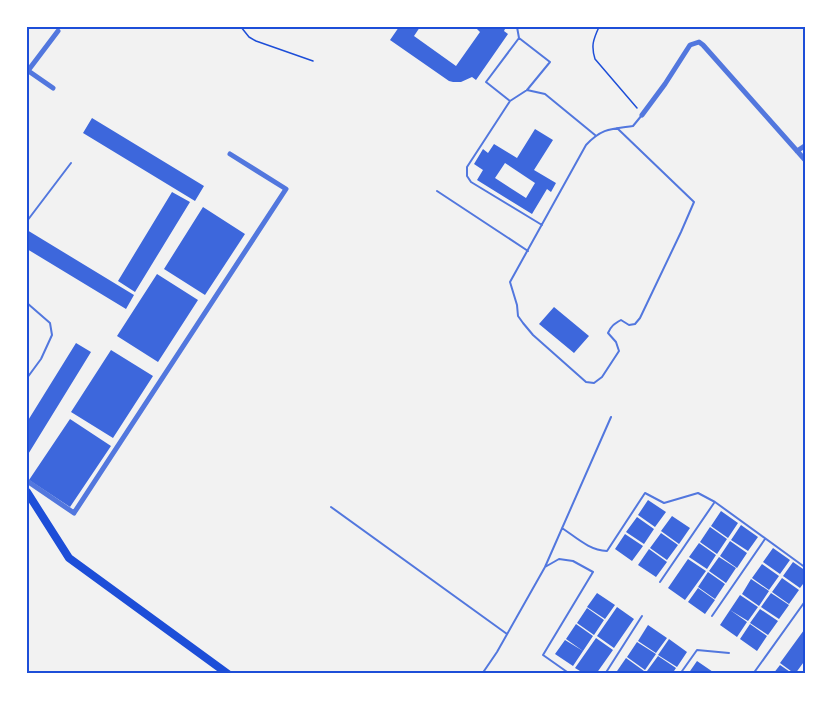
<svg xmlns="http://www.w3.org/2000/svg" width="833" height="701" font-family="Figtree,sans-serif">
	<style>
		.building { fill: #3d67dc; fill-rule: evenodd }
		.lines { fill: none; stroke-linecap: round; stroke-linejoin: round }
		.path { stroke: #1d4ed8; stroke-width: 1.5 }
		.service { stroke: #5277de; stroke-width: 2 }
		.minor { stroke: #5277de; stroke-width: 5 }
		.secondary { stroke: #1d4ed8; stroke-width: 8 }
		.neatline { fill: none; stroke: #1d4ed8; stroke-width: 2 }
	</style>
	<rect width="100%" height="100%" fill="#f2f2f2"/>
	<path class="building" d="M399,27H420L414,36L456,66L480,32L475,27H506L504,31L508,34L476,80L472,77L461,82H453L449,81L390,40Z
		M92,118L204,186L195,201L83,133Z
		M535,129L553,140L534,170L556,183L551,192L547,189L532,214L477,180L483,170L474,164L483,149L488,153L494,144L517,158ZM505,163L535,183L526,198L495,178Z
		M172,192L190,202L135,292L118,281Z
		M203,207L245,234L205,295L164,269Z
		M27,230L134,295L126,309L27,249Z
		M157,274L198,300L158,362L117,336Z
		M554,307L589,336L574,353L539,324Z
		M76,343L91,352L27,456V422Z
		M111,350L153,376L113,438L71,412Z
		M70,419L111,446L70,507L29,480Z
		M648,500L666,512L655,527L638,515Z
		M721,511L738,523L728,538L711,526Z
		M672,516L690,528L679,544L661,531Z
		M637,517L654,529L644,544L626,532Z
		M741,525L758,537L748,551L731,540Z
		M710,527L727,539L717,554L700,542Z
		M661,533L678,545L667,560L650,548Z
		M625,534L643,546L632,561L615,549Z
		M730,541L747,553L737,568L720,556Z
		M699,543L716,555L707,569L689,557Z
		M773,548L790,560L780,574L763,562Z
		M649,549L667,562L656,577L638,565Z
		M719,557L736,568L726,583L709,571Z
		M688,559L706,571L685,600L668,588Z
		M793,562L806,571V580L800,588L783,576Z
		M762,564L779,576L769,590L752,578Z
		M708,572L725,584L715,599L698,587Z
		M782,578L799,590L789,604L772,592Z
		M751,579L769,591L759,606L742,594Z
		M698,588L715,600L705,614L688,602Z
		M597,593L615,605L605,619L587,607Z
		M771,593L789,605L779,619L761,607Z
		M740,595L758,607L748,621L730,610Z
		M617,607L634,619L614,648L597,636Z
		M587,608L604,620L594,635L577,623Z
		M760,609L778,621L768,635L750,623Z
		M730,610L747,622L737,637L720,625Z
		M576,624L593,636L583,651L566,639Z
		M750,624L767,636L757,651L740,639Z
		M648,625L667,638L656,653L638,641Z
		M804,630L806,631V659L795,674L780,663Z
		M596,638L613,650L596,674H585L575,668Z
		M669,639L687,652L677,667L658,655Z
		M565,640L583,651L573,666L555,654Z
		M637,642L656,654L645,670L627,657Z
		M658,656L676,668L672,674H652L647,671Z
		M626,658L644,671L642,674H615Z
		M697,661L716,674H688Z
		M780,665L793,674H773Z"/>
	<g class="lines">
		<path class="path" d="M241,27L249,37L256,41L313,61
			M599,27C593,40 591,46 595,59L637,108"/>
		<path class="service" d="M519,38L550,62L527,90
			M510,101L486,82L519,38L517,27
			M617,128L694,202L681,232L640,318L635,324L629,325L621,320C614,324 611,326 608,333L616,342L619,351L602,377L594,383L586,382L533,335L523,323L518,316L517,305L510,282L586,145C602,128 611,129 633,126L642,115
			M437,191L528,251
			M27,221L71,163
			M542,225L471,182L467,176V167L510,101L527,90L545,94L595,135
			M27,303L50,323L52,335L41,359L27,378
			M331,507L507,634
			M562,528C577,538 589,550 607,551L645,493L664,503L698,493L715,502L806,568
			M545,567L559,559L573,561L593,572L543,655L570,674
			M660,582L714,503
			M712,616L765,539
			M482,674L497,652L545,567L611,417
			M605,674L642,616
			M680,674L697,650L729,653
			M753,674L806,600"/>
		<path class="minor" d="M27,70L53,88
			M27,72L58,31
			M642,115L665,84L690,45L699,42L703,45L806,161
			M797,151L806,145
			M27,481L74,513L286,189L230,154"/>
		<path class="secondary" d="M27,492L69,558L228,674"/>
	</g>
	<rect width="833" height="701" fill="none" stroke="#ffffff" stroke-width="57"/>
	<rect x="28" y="28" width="776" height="644" class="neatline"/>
</svg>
